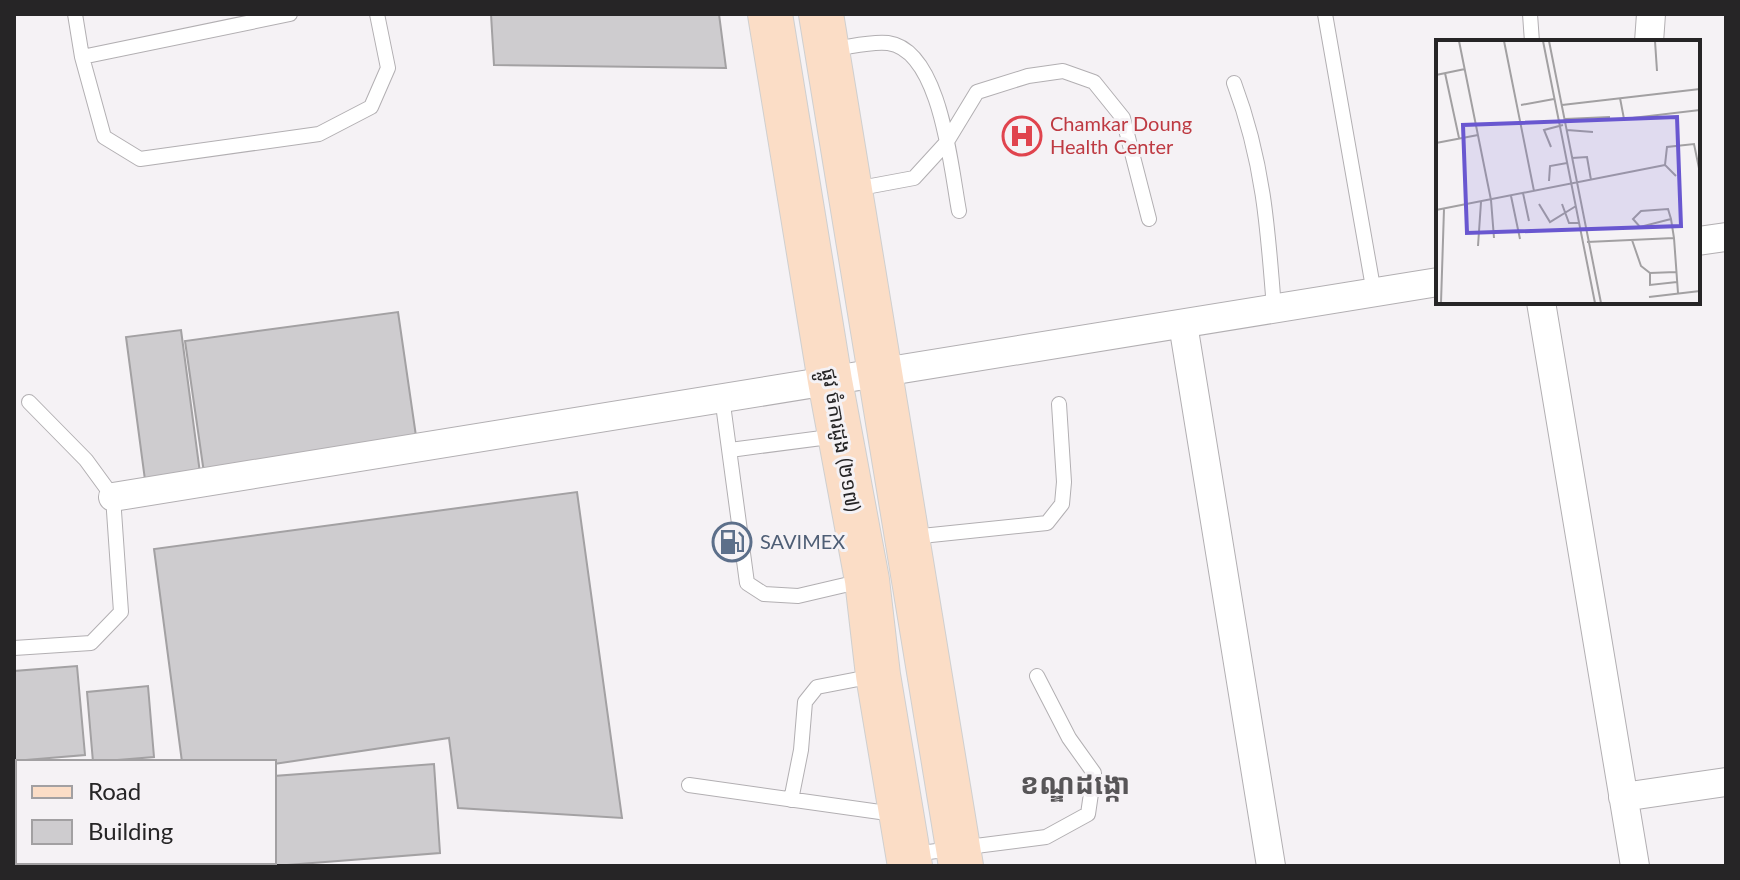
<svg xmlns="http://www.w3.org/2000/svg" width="1740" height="880" font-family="Lato,'Noto Sans Khmer',sans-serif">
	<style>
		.building { fill: #cecccf; stroke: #a3a1a3; stroke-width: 2 }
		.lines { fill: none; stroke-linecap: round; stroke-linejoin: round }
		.service-casing { stroke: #b2afb2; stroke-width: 16 }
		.minor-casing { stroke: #b2afb2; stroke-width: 30 }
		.primary-casing { stroke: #cfcfcf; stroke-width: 46 }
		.service { stroke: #fff; stroke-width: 14 }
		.minor { stroke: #fff; stroke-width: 28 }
		.primary { stroke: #fbddc6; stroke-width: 44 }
		.labels { text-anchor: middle; stroke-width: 6; stroke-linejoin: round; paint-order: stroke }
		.health-label { font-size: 20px; fill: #be3a42; stroke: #f5f2f5; text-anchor: start }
		.street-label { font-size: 20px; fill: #262526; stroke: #f5f2f5 }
		.service-label { font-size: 20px; fill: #4e5e75; stroke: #f5f2f5; text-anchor: start }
		.district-label { font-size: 28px; font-weight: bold; fill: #575557; stroke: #f5f2f5 }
		.inset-road { fill: none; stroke: #a2a0a2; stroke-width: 2 }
		.view { fill: #6957d0; fill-opacity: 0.15; stroke: #6957d0; stroke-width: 4 }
		.inset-edge { fill: none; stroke: #262526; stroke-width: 4 }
	</style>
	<rect width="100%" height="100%" fill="#f5f2f5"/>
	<path class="building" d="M491,14H719L726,68L494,65Z
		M398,312L417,443L204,473L185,341Z
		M181,330L200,473L145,480L126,337Z
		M577,492L622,818L458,808L449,738L274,764L182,762L154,549Z
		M77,666L85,755L14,761V671Z
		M148,686L154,757L93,762L87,692Z
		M434,764L440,853L274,866H159V862H274V776Z
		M18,796V862H79L80,866H14V797Z"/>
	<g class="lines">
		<defs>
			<path id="service" d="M75,14L82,57L104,137L140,159L319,134L371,107L388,68L377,14
				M1325,14L1374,293
				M1530,14L1532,42
				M833,49C850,47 871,41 888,43C941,50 951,169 959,211
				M82,57L290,14
				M1234,83C1263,160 1268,228 1274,309
				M855,189L914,178L946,143L977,92L1028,76L1063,71L1094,82L1123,118L1149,219
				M722,397L747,583L764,594L798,596L862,581
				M730,450L837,436
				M912,537L1047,523L1062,504L1064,482L1059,404
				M14,648L91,643L121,612L113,497L86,460L29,402
				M689,785L880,812L894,810
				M791,800L801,750L805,702L817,687L874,676
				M913,854L1046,837L1088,814L1094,773L1069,738L1037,676"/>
			<path id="minor" d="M1649,42L1651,14
				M1698,241L1726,237
				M1541,302L1635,866
				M1183,324L1271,866
				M113,497L1438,282
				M1623,797L1726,782"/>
			<path id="primary" d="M770,14L830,381L867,580L878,675L910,866
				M821,14L961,866"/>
		</defs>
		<use href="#service" class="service-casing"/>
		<use href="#minor" class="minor-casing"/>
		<use href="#primary" class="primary-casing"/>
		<use href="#service" class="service"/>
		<use href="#minor" class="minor"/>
		<use href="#primary" class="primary"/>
	</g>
	<defs>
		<symbol id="hospital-ring" viewBox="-11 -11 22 22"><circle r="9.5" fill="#f5f2f5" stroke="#e0444e" stroke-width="1.5"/><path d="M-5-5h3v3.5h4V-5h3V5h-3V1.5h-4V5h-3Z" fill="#e0444e"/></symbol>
		<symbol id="fuel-ring" viewBox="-11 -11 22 22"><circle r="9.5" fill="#f5f2f5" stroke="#5c6f8a" stroke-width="1.5"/><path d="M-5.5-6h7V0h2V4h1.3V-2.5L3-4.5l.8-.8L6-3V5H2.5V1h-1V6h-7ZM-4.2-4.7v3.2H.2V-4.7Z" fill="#5c6f8a"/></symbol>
	</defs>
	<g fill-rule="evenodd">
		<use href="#hospital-ring" x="1000" y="114" width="44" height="44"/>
		<use href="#fuel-ring" x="710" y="520" width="44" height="44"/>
	</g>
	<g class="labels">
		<g class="health-label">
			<text x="1050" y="131">Chamkar Doung<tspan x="1050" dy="23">Health Center</tspan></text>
		</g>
		<g class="street-label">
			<text transform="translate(841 440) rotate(80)" y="7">ផ្លូវ ចំការដូង (២១៧)</text>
		</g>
		<g class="service-label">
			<text x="760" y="549">SAVIMEX</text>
		</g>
		<g class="district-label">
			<text x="1075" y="794">ខណ្ឌដង្កោ</text>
		</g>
	</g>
	<g transform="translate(1436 40)">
		<rect width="264" height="264" fill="#f5f2f5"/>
		<path class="inset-road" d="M23,1L55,160L58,198M68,1L98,151M107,1L159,263M113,1L165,263M219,1L221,31M9,33L23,98M0,35L29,29M184,58L188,79L264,70M85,65L118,59M126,65L264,49M129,79L174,77M131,90L157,92M0,103L42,95M115,107L108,90L127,85M136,118L151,117L155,140M240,136L229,125L231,107L258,104L264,133M113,141L114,126L131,123M87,153L93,181M75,156L84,199M103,164L114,182L140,166M126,164L133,183H143M0,170L229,125M235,179L204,187L197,179L205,171L232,169L235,179L238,198L242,253M196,200L205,226L214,233L240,232M151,202L238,198M42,206L45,162M214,233V245L241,242M213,257L264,251M5,263L8,169"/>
		<path class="view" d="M241,77L245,186L31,193L27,85Z"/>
		<rect width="264" height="264" class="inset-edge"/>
	</g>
	<rect width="1740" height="880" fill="none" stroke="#262526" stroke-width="32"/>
	<rect x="16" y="760" width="260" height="104" fill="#f5f2f5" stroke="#a2a0a2" stroke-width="2"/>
	<rect x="32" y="786" width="40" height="12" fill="#fbddc6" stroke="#a2a0a2" stroke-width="2"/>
	<text x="88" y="800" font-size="24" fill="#262526">Road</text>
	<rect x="32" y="820" width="40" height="24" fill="#cecccf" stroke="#a2a0a2" stroke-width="2"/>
	<text x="88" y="840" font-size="24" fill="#262526">Building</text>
</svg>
